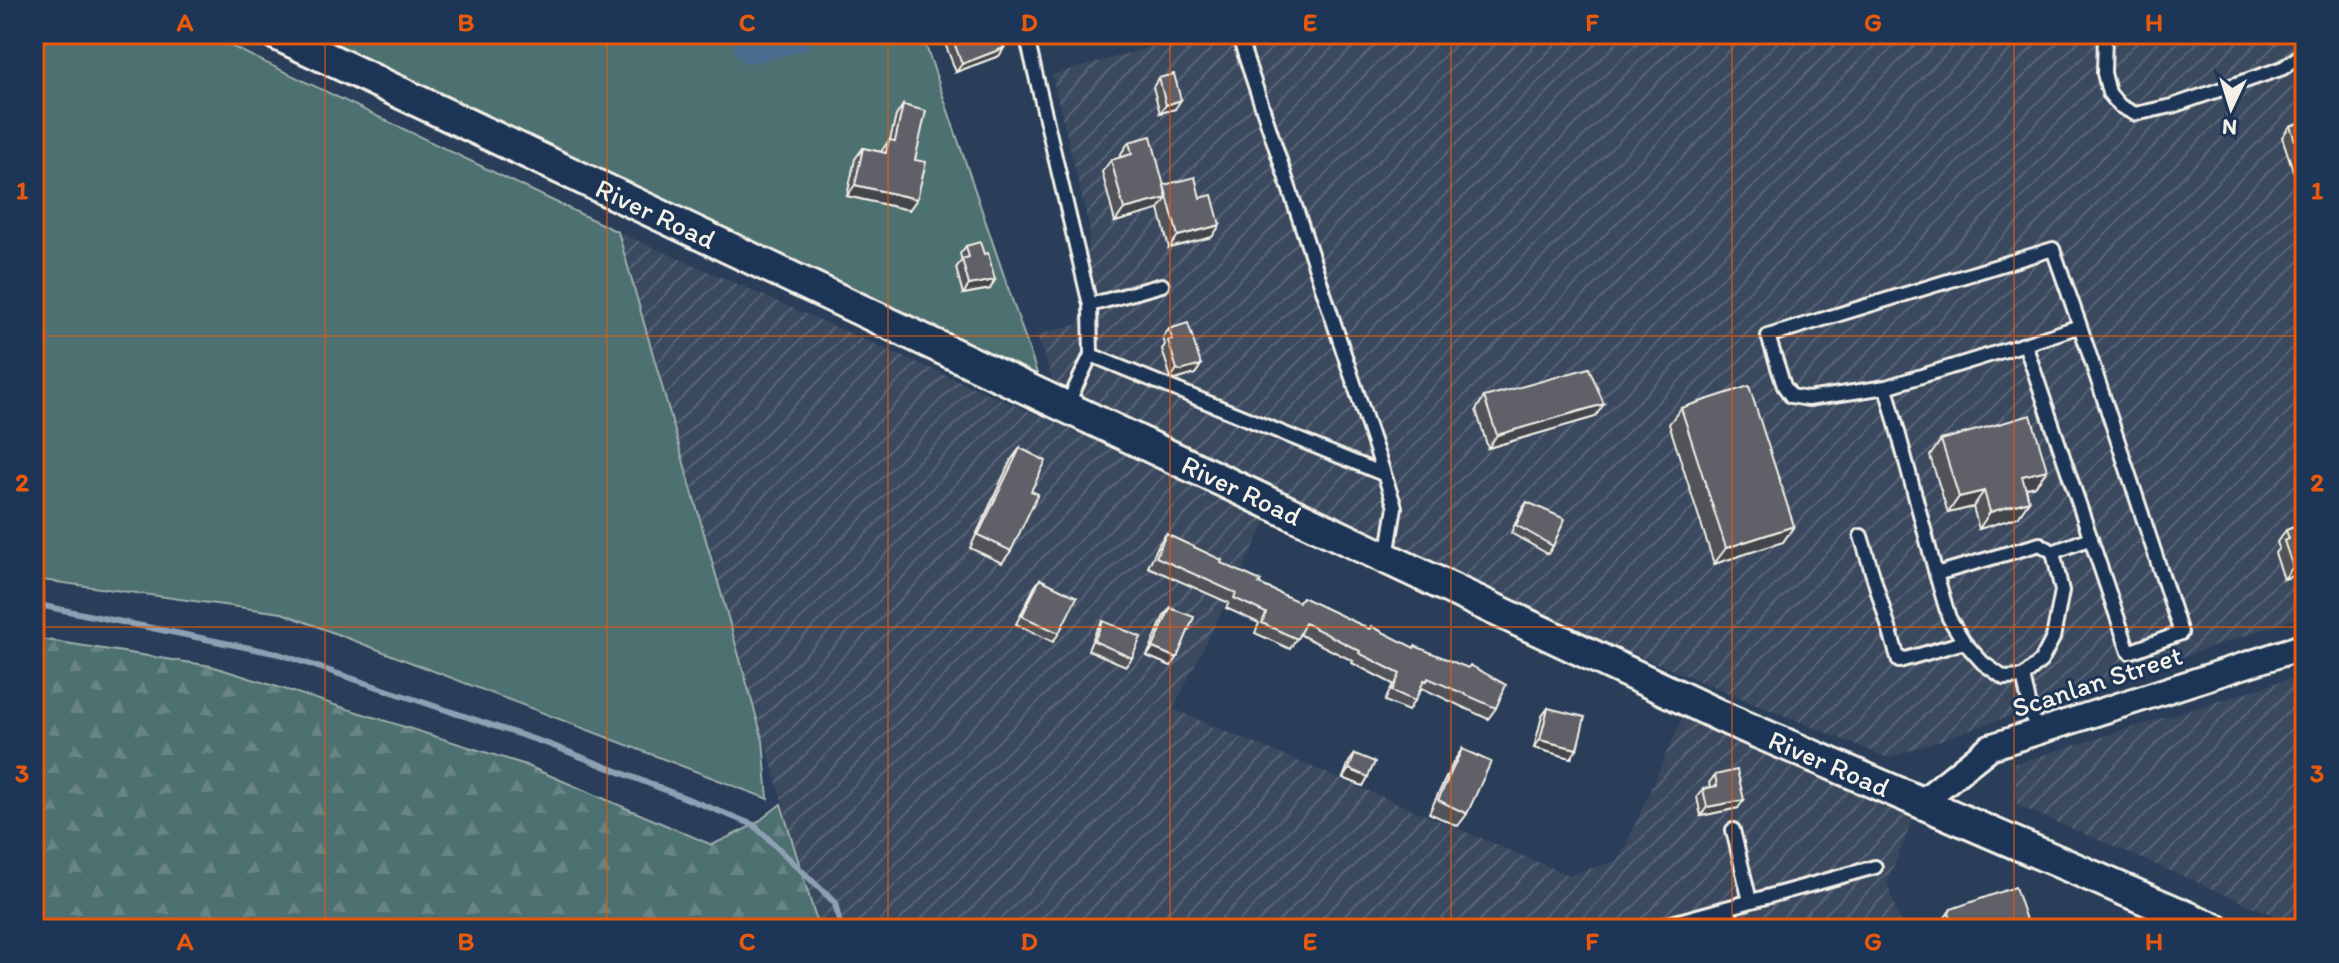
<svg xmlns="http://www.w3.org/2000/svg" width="2339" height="963" font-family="Itim,sans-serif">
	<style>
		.industrial { fill: url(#industrial-furrows) }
		.grass { fill: #4d6f70; stroke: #a0b0ac; stroke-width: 2 }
		.forest { fill: url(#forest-firs); stroke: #a0b0ac; stroke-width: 2 }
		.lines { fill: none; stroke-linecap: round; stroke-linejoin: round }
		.stream { stroke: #8da1b3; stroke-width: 6 }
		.river { stroke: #486c8f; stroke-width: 36 }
		.service-casing { stroke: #f4f1e8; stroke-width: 18 }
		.minor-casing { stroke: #f4f1e8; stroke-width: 30 }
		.tertiary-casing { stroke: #f4f1e8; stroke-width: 36 }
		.service { stroke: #1d3557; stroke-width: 12 }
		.minor { stroke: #1d3557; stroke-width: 24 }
		.tertiary { stroke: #1d3557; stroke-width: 30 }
		.wall { fill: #515359; stroke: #f4f1e8; stroke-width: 2 }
		.shaded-wall { fill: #424449; stroke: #f4f1e8; stroke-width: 2 }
		.building { fill: #5e6168; stroke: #f4f1e8; stroke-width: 2 }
		.grid { fill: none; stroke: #e8590c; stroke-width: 2; stroke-opacity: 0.55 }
		.labels { text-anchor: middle; stroke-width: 6; stroke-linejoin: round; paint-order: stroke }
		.street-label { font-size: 28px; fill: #f4f1e8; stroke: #1d3557 }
		.neatline { fill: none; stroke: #e8590c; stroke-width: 3 }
		.grid-label { font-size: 26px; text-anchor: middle; font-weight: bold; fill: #e8590c }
	</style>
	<defs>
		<pattern id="industrial-furrows" width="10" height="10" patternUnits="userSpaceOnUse" patternTransform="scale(2)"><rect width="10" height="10" fill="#3a485e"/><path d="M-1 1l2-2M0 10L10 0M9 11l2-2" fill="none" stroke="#576375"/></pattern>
		<pattern id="forest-firs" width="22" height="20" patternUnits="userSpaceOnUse" patternTransform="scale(2)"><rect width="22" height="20" fill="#4d6f70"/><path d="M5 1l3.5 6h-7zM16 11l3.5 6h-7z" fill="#678484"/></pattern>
	</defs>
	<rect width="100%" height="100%" fill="#2a3e5a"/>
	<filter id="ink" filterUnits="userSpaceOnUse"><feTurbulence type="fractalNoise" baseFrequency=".0125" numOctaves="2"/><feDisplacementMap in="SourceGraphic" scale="16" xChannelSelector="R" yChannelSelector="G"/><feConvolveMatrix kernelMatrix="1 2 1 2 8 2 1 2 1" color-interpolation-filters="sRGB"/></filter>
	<g filter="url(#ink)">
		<path class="industrial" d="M1162,34H2305V615L1888,758L1455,581L1056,390L1037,335L1079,324L1090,231L1052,75L1164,43Z
			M618,232L1269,516L1173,709L1569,875L1619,860L1686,710L1915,814L1887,883L1902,929H819Z
			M2305,674V929L2017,805L2014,764Z"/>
		<path class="grass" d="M34,34H206L618,232L763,740L768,799L282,613L34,579Z
			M315,34H922L1041,385L328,41Z"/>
		<path class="forest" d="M34,638L211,666L523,764L712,845L754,825L781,804L819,929H34Z"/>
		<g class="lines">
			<path class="stream" d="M34,604L279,654L551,745L754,825L835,903L841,929"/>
			<path class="river" d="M751,45L796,34"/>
			<defs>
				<path id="service" d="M1026,34L1090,305L1091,355L1066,407
					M1238,34L1395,507L1387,557
					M2105,34L2104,73L2109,93L2120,106L2135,114L2172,106L2283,68L2305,52
					M1090,305L1162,285
					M1091,355L1383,474
					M1886,387L1808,399L1791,396L1784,386L1768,336L2053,249L2080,326
					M1861,536L1899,661L1964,642
					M2053,552L2091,538
					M1936,574L1886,387L2025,344L2129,652L2181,633L2080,326L2025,344
					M2023,677L2004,678L1983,663L1964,642L1949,618L1936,574L2040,544L2053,552L2062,591L2053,638L2041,661L2023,677L2036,732
					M1733,830L1750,901
					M1728,908L1734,929
					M1650,929L1875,867"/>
				<path id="minor" d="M1923,801L1990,747L2305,646"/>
				<g id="tertiary">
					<path id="s1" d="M276,34L1729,720L2215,929"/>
				</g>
			</defs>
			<use href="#service" class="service-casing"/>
			<use href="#minor" class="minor-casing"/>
			<use href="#tertiary" class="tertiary-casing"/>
			<use href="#service" class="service"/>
			<use href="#minor" class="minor"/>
			<use href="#tertiary" class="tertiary"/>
		</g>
		<path class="wall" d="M952,37L1004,48L999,56L956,72L946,46Z
			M1159,78L1175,109L1160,113L1153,87Z
			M903,105L915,160L917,199L909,210L847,196L855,159L863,148L881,152L889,140H890L896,116Z
			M2305,121V206L2282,137L2290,126Z
			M1129,142L1164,186L1200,198L1220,225L1212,237L1169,248L1159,209L1115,222L1102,172L1111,160L1121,157L1120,155Z
			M966,246L990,289L963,294L956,268L962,260L960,254Z
			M1169,329L1201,365L1195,374L1175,380L1171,378L1162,349L1165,345L1163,337Z
			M1484,397L1595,417L1488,448L1476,410Z
			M1681,408L1794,526L1783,542L1714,564L1669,424Z
			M1941,440L2047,470L2035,486L2026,488L2029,501L2018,517L1979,529L1973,507L1948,513L1930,456Z
			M1020,448L1011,551L1002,563L970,548L1011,460Z
			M1527,502L1553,546L1548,554L1511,533L1521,510Z
			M2305,523V572L2284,579L2275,553L2279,548L2277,542L2286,530Z
			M1166,534L1259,584L1298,602L1302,597L1496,708L1488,719L1422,688L1408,711L1385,701L1393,684L1352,663L1353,661L1299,634L1290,649L1255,633L1259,623L1226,608L1229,603L1148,567L1159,544Z
			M1040,579L1059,633L1053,642L1016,624L1034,588Z
			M1170,608L1177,658L1171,666L1147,656L1164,616Z
			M1103,621L1132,658L1126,666L1088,650L1097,629Z
			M1548,708L1571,758L1534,748L1542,716Z
			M1462,749L1467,814L1458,826L1429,813L1454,761Z
			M1355,754L1368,777L1363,786L1343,778L1349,762Z
			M1715,775L1738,808L1701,816L1697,797L1703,789L1710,787L1709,783Z
			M1951,909L2029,929H1941L1940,925Z"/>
		<path class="shaded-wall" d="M1004,48L999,56L956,72L962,64Z
			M1181,100L1175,109L1160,113L1166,105Z
			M855,185L917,199L909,210L847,196Z
			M1167,198L1158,210L1115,222L1124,209Z
			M1220,225L1212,237L1169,248L1178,236Z
			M995,280L990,289L963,294L969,285Z
			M1201,365L1195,374L1175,380L1171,378L1177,369Z
			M1604,404L1595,417L1488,448L1497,435Z
			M2047,470L2035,486L2011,492L2022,476Z
			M1984,491L1973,507L1948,513L1959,497Z
			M2029,501L2018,517L1979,529L1990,512Z
			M1794,526L1783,542L1714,564L1726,548Z
			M2305,563V572L2284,579L2293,567Z
			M1153,648L1177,658L1171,666L1147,656Z
			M1540,740L1577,749L1571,758L1534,748Z
			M1349,769L1368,777L1363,786L1343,778Z
			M1744,800L1738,808L1701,816L1707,807Z"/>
		<path class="building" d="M961,34H999L1004,48L962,64L952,37Z
			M1174,74L1181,100L1166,105L1159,78Z
			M903,105L926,111L915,160L926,162L917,199L855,185L863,148L886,153L889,140L895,141Z
			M2305,121V170L2290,126Z
			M1151,136L1167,198L1124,209L1111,160L1132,154L1129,142Z
			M1195,177L1200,198L1212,195L1220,225L1178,236L1164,185Z
			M980,242L984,254L988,253L995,280L969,285L962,259L969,257L966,246Z
			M1188,323L1201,365L1181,371L1177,369L1168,341L1172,339L1169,329Z
			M1589,368L1604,404L1497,435L1484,397Z
			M1749,386L1794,526L1726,548L1681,408Z
			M2031,415L2047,470L2022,476L2029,501L1990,512L1984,491L1959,497L1941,440Z
			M1020,448L1046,461L1031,491L1038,494L1011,551L978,535Z
			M1527,502L1565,519L1553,546L1516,525Z
			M2305,523V563L2293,567L2284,541L2289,539L2286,530Z
			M1166,534L1222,560L1221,563L1261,581L1259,584L1299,602L1302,597L1370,629L1371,626L1414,648L1415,646L1468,668L1470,665L1506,685L1496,708L1428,678L1427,681L1424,680L1415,701L1392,691L1400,674L1359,653L1360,651L1305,623L1297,639L1262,623L1266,613L1234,598L1236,593L1156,557Z
			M1040,579L1077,597L1059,633L1022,616Z
			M1170,608L1194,617L1177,658L1153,648Z
			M1103,621L1141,637L1132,658L1094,641Z
			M1548,708L1585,717L1577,749L1540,740Z
			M1462,749L1491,762L1467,814L1438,800Z
			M1355,754L1375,762L1368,777L1349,769Z
			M1737,770L1744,800L1707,807L1703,789L1717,786L1715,775Z
			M2015,887L2029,929H1954L1949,913L1951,909Z"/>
	</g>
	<path class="grid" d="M325,34V929M607,34V929M888,34V929M1170,34V929M1451,34V929M1732,34V929M2014,34V929M34,336H2305M34,627H2305"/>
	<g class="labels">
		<g class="street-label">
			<text dy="10" stroke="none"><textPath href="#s1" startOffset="420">River Road</textPath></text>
			<text dy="10" stroke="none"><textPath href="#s1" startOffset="1068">River Road</textPath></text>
			<text transform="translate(2097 681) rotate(-18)" y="10">Scanlan Street</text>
			<text dy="10" stroke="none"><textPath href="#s1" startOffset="1716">River Road</textPath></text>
		</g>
	</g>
	<rect width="2339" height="963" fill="none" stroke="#1d3557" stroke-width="88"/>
	<g transform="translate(2231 108) rotate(184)" stroke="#1d3557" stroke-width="6" paint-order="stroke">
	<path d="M0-6L14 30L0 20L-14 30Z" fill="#f4f1e8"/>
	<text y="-12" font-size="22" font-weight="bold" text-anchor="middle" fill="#f4f1e8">N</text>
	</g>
	<rect x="44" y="44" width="2251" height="875" class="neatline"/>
	<g class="grid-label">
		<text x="185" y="31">A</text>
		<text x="466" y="31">B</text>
		<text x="747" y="31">C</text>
		<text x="1029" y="31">D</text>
		<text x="1310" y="31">E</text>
		<text x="1592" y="31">F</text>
		<text x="1873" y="31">G</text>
		<text x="2154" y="31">H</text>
		<text x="22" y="199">1</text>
		<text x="2317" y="199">1</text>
		<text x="22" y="491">2</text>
		<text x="2317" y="491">2</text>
		<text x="22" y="782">3</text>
		<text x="2317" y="782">3</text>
		<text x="185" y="950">A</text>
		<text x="466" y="950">B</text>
		<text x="747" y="950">C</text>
		<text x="1029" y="950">D</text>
		<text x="1310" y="950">E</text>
		<text x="1592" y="950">F</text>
		<text x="1873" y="950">G</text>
		<text x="2154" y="950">H</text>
	</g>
</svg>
